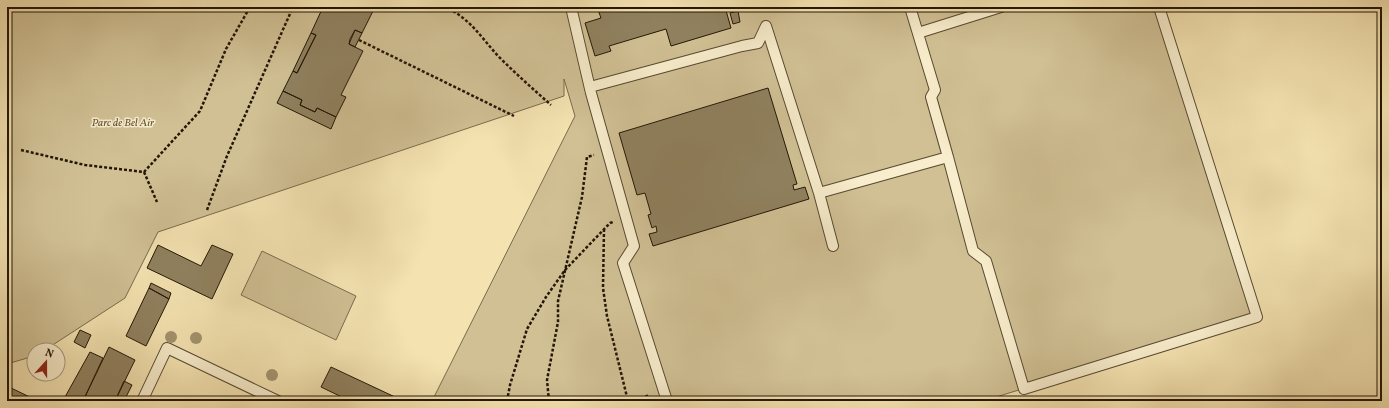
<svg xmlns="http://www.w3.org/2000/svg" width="1389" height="408" font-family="Vollkorn,serif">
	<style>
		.green { fill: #d0c094; stroke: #7a6b4d }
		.building { fill: #90815f; stroke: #231606 }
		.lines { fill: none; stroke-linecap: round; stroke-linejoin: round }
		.lane-casing { stroke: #574931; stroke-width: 12 }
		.path { stroke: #231606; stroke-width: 2.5; stroke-dasharray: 3 2; stroke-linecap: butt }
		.lane { stroke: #f8edcc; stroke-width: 10 }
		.tree { fill: #a3936e }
		.labels { text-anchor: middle; stroke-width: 3; stroke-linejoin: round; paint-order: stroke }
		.park-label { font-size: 11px; font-style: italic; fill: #605238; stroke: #f8edcc }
	</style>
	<rect width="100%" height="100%" fill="#f4e3b1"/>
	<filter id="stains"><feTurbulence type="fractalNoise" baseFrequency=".005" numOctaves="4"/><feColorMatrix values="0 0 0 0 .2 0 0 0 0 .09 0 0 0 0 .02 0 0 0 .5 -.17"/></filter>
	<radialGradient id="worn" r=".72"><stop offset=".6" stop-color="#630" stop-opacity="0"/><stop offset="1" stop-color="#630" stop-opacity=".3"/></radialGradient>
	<path class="green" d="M7,7H1158L1257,317L983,401H432L575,116L564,79V96L158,232L125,298L45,350H34V356L7,364Z
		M262,251L356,296L336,340L241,295Z"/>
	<path class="building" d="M323,7H375L362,33L355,30L350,39L349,44L363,51L341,95L346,97L336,117L317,108L315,112L300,105L302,100L283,91L293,71L297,73L316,35L311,33Z
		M597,7H725L731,28L671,46L666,29L609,46L611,51L595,56L585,23L601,18Z
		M738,11L740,22L733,24L730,13Z
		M355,30L362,33L355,47L349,44Z
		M311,33L316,35L297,73L293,71Z
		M768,88L797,184L793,185L794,190L805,187L809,199L653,246L649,234L657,232L656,226L652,228L648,215L651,214L645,193L637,195L619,133Z
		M283,91L302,100L300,105L315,112L317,108L336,117L331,129L277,103Z
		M158,245L201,266L212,245L233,254L212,299L147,268Z
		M151,283L171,293L169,299L149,288Z
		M149,288L169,299L146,346L126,336Z
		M80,330L91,335L85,348L74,342Z
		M109,347L135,360L115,401H83Z
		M90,352L103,358L83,401H73L65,397Z
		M331,367L395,397L402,401H350L321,387Z
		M124,381L132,385L124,401H115Z
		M7,386L38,401H14L7,398Z"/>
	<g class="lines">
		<defs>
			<path id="lane" d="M571,7L591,93L634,246L623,263L667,401
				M910,7L935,90L931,97L948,157
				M766,26L819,193L833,246
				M918,33L1001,7
				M590,87L742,46L758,43L766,26
				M819,193L948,157L973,251L986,261L1024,389L1257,317L1159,7
				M142,401L167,348L278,401"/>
		</defs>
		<use href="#lane" class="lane-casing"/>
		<path class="path" d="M444,7C468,16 481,37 498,56C515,73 533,89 551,105
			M359,40L514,116
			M21,150L85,165L144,172L200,111L226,49L250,7
			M144,172L157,202
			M207,210L227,156L293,7
			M604,229L603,288L607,316L628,401
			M507,401L510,385L527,329L546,297L565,270L610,223L613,222
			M549,401L547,380L558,322V301L582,197L587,157L594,155
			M631,401L650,395"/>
		<use href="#lane" class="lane"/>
	</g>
	<g class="tree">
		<circle cx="171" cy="337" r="6"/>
		<circle cx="196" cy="338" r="6"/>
		<circle cx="272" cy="375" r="6"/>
	</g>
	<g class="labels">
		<g class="park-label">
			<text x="123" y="126">Parc de Bel Air</text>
		</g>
	</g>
	<rect width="1389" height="408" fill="none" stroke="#f4e3b1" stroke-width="24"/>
	<rect x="8" y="8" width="1373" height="392" fill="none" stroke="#231606" stroke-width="2"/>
	<rect x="12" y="12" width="1365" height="384" fill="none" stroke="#231606"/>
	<g transform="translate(46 362) rotate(21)"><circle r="19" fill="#f8edcc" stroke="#a3977d"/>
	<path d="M0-3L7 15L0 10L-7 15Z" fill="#8f2418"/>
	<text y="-6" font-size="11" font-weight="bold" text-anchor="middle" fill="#231606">N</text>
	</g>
	<rect width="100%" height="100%" filter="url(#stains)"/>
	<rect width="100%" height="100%" fill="url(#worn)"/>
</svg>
